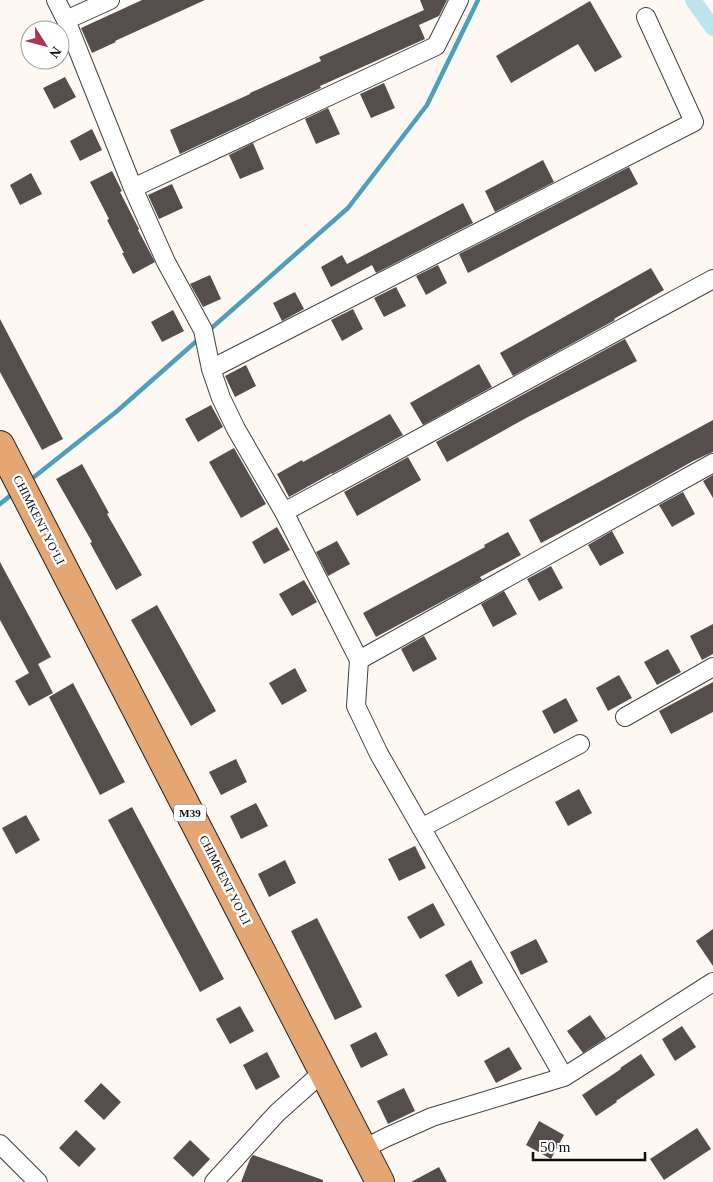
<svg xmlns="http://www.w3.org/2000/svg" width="713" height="1182" font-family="'Times New Roman',serif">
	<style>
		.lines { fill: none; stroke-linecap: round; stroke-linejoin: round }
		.stream { stroke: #4d9fbc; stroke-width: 4.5 }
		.canal { stroke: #bce3ee; stroke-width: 16 }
		.building { fill: #564e4c }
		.minor-casing { stroke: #414141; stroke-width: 20 }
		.trunk-casing { stroke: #1f1f1f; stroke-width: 30 }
		.minor { stroke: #fff; stroke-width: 18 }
		.trunk { stroke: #e4a672; stroke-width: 28 }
		.labels { text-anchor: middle; stroke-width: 5; stroke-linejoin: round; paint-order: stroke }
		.shield { fill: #fff; stroke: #565656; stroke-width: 1 }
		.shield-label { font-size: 11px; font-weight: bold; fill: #0e0e0e }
		.street-label { font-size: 12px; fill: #0e0e0e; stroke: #fff }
	</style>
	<rect width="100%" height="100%" fill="#fdf9f2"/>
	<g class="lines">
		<path class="stream" d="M207,332L348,208L427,105L478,0
			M29,481L116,412L200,338
			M0,504L15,492"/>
		<path class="canal" d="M693,0L713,28"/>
	</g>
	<path class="building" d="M142,0H205L115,41L116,42L92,53L81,28Z
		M420,0H447L439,16L419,25L425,39L320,86L321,88L180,154L170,130L250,94V93L321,61L319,57L424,10Z
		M590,1L622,57L595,72L578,44L511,83L496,56Z
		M65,77L76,97L54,109L43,88Z
		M384,83L395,108L371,118L360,94Z
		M328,108L340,134L316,144L305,119Z
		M92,129L102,150L80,161L70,141Z
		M253,143L264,169L240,179L229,155Z
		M543,160L554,182L495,212L485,191Z
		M629,167L638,184L468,273L459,254Z
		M112,171L122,191L120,192L139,229L138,230L155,262L133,274L122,253H124L107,220L109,219L90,182Z
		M31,173L42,194L20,205L10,185Z
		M172,184L183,208L159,219L148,195Z
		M463,203L473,223L376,273L372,265L331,287L321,267L342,255L347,264Z
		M438,265L447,283L426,295L416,276Z
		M651,268L664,290L614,319L615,320L513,376L500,353Z
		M210,275L221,299L203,307L190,284Z
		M396,287L406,306L384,317L374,298Z
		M295,292L304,309L282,321L273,303Z
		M353,309L363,329L342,341L331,320Z
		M173,310L184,331L162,342L151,322Z
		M0,319L63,439L42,450L0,372Z
		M625,339L637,361L528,417L447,462L436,442Z
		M479,364L492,387L423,425L410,403Z
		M246,365L256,386L235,397L225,376Z
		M211,405L223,427L198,442L185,419Z
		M390,414L403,435L332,474V473L289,497L277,474L302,460L303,462Z
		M713,420V452L708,454L693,461L649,486L541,543L529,520Z
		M234,448L266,504L241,518L209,462Z
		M408,457L421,480L357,516L344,492Z
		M82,464L109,513L107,514L142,575L116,590L90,543L92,542L56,479Z
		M713,475V498L703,481Z
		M683,492L695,514L672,527L659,505Z
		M277,527L290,550L264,564L252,542Z
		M612,531L624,553L600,566L588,545Z
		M508,532L521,555L480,577L482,580L376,637L363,613L485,547L484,545Z
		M337,541L350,564L328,576L316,552Z
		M0,562L51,657L38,664L53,693L29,706L15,681L29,673L0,620Z
		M551,566L563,588L539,601L527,579Z
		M304,580L317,602L292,616L279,594Z
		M504,591L517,614L493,627L481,604Z
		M157,605L216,711L191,726L131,620Z
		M713,624V654L702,660L690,636Z
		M424,636L437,659L413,672L401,649Z
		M668,649L681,672L657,685L644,662Z
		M295,668L307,691L282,705L269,683Z
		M619,675L632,698L608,711L596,688Z
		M713,682V712L671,734L659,711Z
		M73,683L125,782L100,795L49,697Z
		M566,698L578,721L554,734L542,711Z
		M236,759L247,782L221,795L209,772Z
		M579,789L592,813L568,826L555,802Z
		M256,803L268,826L241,839L230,816Z
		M132,807L224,979L200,992L108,820Z
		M26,815L40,840L16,854L2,828Z
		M415,846L426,868L399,881L388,859Z
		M285,860L296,883L269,897L258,874Z
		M433,903L445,925L420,939L407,917Z
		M317,918L362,1007L335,1020L291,931Z
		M713,929V966L696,941Z
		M536,939L548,962L521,975L510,952Z
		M471,960L483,983L458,997L445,975Z
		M240,1006L254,1031L230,1044L216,1019Z
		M590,1015L606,1038L583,1053L567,1031Z
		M682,1026L696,1047L675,1061L662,1039Z
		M376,1032L388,1055L361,1068L350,1045Z
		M509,1047L522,1069L496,1083L484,1061Z
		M267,1052L280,1077L256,1090L243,1065Z
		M641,1054L655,1075L616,1101L617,1102L596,1116L582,1095L621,1069L620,1068Z
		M101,1083L121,1102L104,1120L84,1101Z
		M404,1088L415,1111L388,1124L377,1101Z
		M539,1121L564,1135L551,1159L526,1145Z
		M697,1128L711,1149L664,1180L650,1159Z
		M76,1130L96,1149L79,1167L59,1148Z
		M190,1140L210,1159L193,1177L173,1158Z
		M253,1155L323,1180V1182H241L250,1159Z
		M439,1167L447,1182H411Z"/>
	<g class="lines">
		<defs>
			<path id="minor" d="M56,0L66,20L133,188L166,262L203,330L211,369L221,398L236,429L284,512L359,660L356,706L379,754L564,1077
				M66,20L110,0
				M133,188L436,46L459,0
				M211,369L694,122L646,17
				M284,512L713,279
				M359,660L713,463
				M625,717L713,667
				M421,828L580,744
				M0,1144L38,1182
				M363,1149L387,1137L432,1117L564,1077L713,982
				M214,1182L277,1113L324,1071"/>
			<path id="trunk" d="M0,445L380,1182"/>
		</defs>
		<use href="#minor" class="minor-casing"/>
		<use href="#trunk" class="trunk-casing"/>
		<use href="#minor" class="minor"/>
		<use href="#trunk" class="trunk"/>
	</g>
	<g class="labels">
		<rect class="shield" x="174" y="804.5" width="32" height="17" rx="4"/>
		<g class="shield-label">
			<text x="190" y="817">M39</text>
		</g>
		<g class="street-label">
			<text transform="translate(39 520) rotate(63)" y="4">CHIMKENT YO‘LI</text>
			<text transform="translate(225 880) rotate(63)" y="4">CHIMKENT YO‘LI</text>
		</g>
	</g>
	<g transform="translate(45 45) rotate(126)"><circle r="24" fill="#ffffff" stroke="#9f9f9f"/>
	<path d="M0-4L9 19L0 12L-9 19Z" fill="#ad384e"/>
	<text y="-8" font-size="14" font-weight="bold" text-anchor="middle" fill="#0e0e0e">N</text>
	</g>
	<path d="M533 1152v8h112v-8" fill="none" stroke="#0e0e0e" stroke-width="2.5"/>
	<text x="540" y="1152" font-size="15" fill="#0e0e0e" stroke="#ffffff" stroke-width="4" paint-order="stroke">50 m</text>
</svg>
